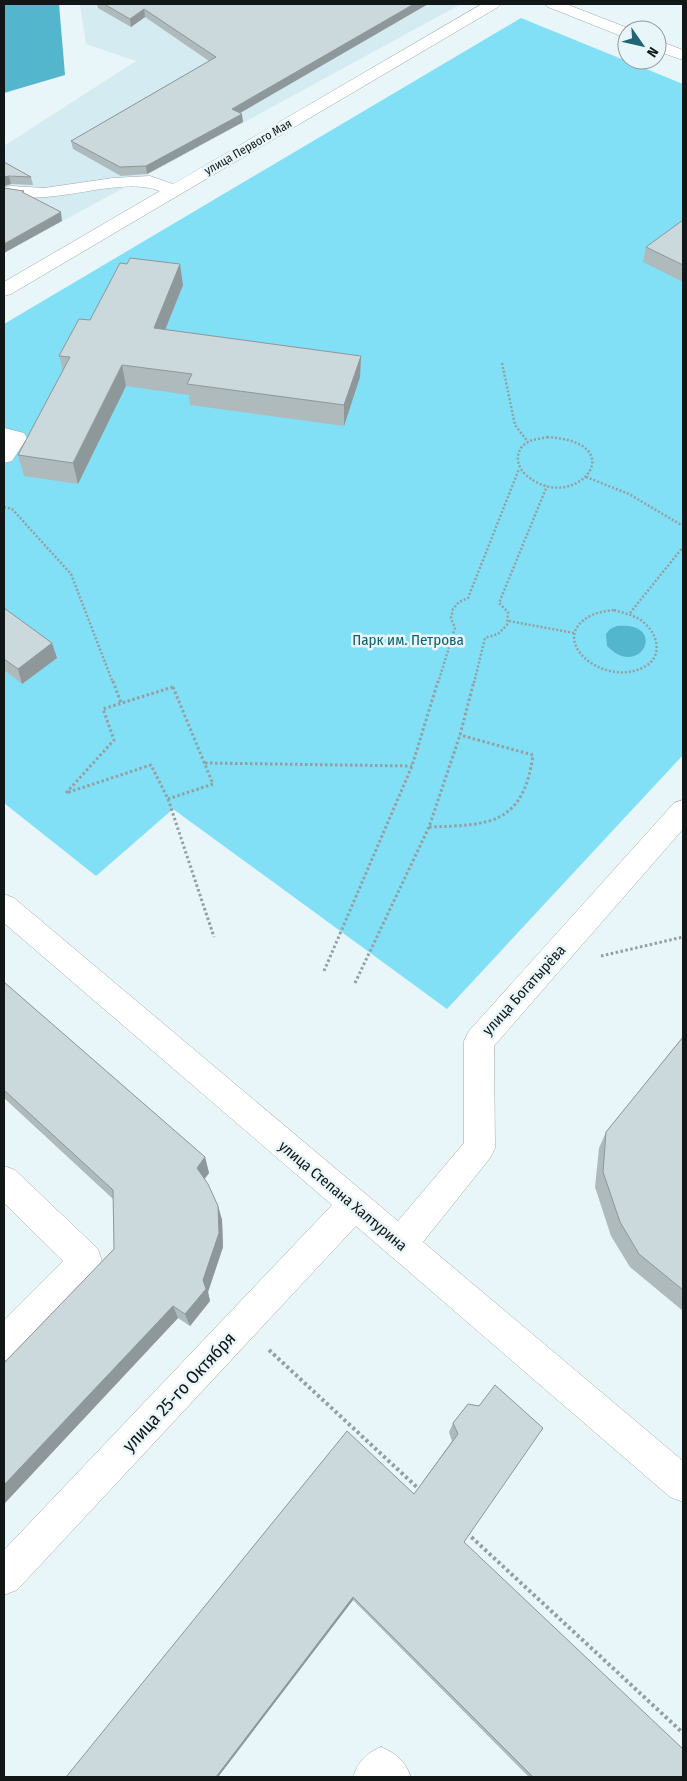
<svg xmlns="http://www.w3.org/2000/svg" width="687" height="1781" font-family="'Fira Sans Condensed',sans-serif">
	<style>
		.built { fill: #d4ebf1 }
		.green { fill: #82e0f6 }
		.water { fill: #53b6cc }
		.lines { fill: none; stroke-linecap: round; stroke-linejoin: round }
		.minor-casing { stroke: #9ca9ac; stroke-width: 1 }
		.path-far2 { stroke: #959fa1; stroke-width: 2.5; stroke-dasharray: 2 2; stroke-linecap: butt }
		.path-far1 { stroke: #959fa1; stroke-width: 3; stroke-dasharray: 2.5 2.5; stroke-linecap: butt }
		.path { stroke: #959fa1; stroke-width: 4; stroke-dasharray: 3 3; stroke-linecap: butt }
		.minor { fill: #fff; fill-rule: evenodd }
		.wall { fill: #afbabd }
		.shaded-wall { fill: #8e979a }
		.building { fill: #cbd8dc; stroke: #8e979a }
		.labels { text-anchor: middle; stroke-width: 5; stroke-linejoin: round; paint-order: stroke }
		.far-street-label { font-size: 12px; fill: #111617; stroke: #e8f5f9 }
		.park-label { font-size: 15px; fill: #0e6171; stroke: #e8f5f9 }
		.street-label { font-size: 15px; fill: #111617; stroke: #e8f5f9 }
		.near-street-label { font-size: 18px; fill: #111617; stroke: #e8f5f9 }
	</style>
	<rect width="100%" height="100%" fill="#e8f5f9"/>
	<path class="built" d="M80,4H461L4,253V146L136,61L86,44Z"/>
	<path class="green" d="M521,18L683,84V755L447,1009L173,809L96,876L4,803V324Z"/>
	<path class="water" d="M4,4H59L65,75L4,93Z
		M617,626C669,621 641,681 607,646L606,634L610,629Z"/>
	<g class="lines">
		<defs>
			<path id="minor" d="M482,4H501L498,7L11,294L4,296V282L160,191C119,175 54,207 5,195V187L11,186L44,188L113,178L150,176L173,184Z
				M545,4H566L633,30H627V38L621,36L548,7Z
				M657,40L683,50V60L657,51Z
				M4,428L24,433L27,438L12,461L4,463Z
				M683,800V829L494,1046L495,1148L490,1158L423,1242L683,1461V1502L670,1497L356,1226L17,1590L4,1595V1550L332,1205L4,923V894L14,898L398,1221L464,1143V1041L469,1031L674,803Z
				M4,1166L15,1170L98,1249L102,1261L98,1273L16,1356L4,1361V1320L63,1261L4,1203Z
				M381,1747C397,1754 405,1761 411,1777H353C359,1761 365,1754 381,1747Z"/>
		</defs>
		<use href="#minor" class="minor-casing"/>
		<path class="path-far2" d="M502,363L515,425L528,442
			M547,437C637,442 573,518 525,474C515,464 515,449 528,442C533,439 541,439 547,437Z
			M586,477L629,494L683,526
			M4,507L12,509L71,574L113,683
			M614,610C624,613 634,615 642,621C658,633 664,657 644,667C603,689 544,638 592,615C598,612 607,611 614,610Z
			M630,613L683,547
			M509,621L574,633
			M438,683L455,628L451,618L453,609L459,602L468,598L519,469
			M474,683L485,638L498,634L507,625L508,612L499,603L547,486"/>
		<path class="path-far1" d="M113,681L121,703
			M173,687L213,784L168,799L151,765L66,793L114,740L103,709Z
			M205,763L412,766
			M168,799L214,937
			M429,827C490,825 523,825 533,755L460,735
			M601,956L683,937
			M324,971L412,766L438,681
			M355,983L429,827L460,735L474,681"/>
		<path class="path" d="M269,1350L420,1490
			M467,1533L683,1733"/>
		<use href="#minor" class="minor"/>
	</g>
	<path class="wall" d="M97,4H428L240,113L243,122L147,174L121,176L73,149L71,141L209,61L145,17L131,27L98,8Z
		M4,162L31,177L33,185L11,184L4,186Z
		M683,220V282L643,262L646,247Z
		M183,285L165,330L361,356L360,377L344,426L190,405L189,395L126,386L78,484L24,476L18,455L63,371L59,356L90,320Z
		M4,608L52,643L57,658L22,684L4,670Z
		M4,982L205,1157L209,1173L204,1179L218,1206L222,1220L223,1247L208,1292L210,1301L190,1326L178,1318L4,1504V1363L114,1249L113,1199L4,1098Z
		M683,1037V1311L630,1267L611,1236L595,1187L599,1148L606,1132Z
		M468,1404L464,1542L683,1777H529L353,1600L218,1777H66L414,1494L452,1441L449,1432L453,1423Z"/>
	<path class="shaded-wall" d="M414,4H428L233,117L232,109Z
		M144,9L145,17L131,27L130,19Z
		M242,114L243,122L147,174L146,166Z
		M9,176L11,184L4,186V177Z
		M61,212L62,221L4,253V244Z
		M180,264L183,285L157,350L154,328Z
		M361,356L360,377L344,426V405Z
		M122,365L126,386L78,484L73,463Z
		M52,643L57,658L22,684L18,669Z
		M205,1157L209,1173L201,1184L197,1168Z
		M218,1206L222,1220L223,1247L208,1292L210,1301L190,1326L185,1314L203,1280Z
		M173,1306L178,1318L4,1504V1485Z
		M353,1597V1600L218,1777H216Z"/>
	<path class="building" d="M104,4H414L232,109L242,114L146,166L120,167L71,141L216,57L144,9L130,19Z
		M4,162L31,177L9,176L4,177Z
		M4,188L24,191L22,192L61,212L4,244Z
		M683,220V265L646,247Z
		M130,258L180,264L154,328L361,356L344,405L187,384L192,374L122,365L73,463L18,455L70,357L59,356L79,319L90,320L120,263L127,264Z
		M4,608L52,643L18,669L4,659Z
		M4,982L205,1157L197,1168L208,1184L218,1206L219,1233L203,1280L206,1289L185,1314L173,1306L4,1485V1363L114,1249L113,1190L4,1090Z
		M683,1037V1290L639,1254L620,1222L603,1172L606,1132Z
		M495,1385L543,1428L464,1542L683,1749V1777H533L353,1597L216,1777H66L347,1431L414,1494L458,1434L453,1423L468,1404L479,1406Z"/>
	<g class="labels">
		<g class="far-street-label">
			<text transform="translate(248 147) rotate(-30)" y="4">улица Первого Мая</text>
		</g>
		<g class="park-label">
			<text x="408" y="645">Парк им. Петрова</text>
		</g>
		<g class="street-label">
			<text transform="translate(524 990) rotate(-48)" y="5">улица Богатырёва</text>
			<text transform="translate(343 1196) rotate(40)" y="5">улица Степана Халтурина</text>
		</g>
		<g class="near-street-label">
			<text transform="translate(179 1392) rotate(-47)" y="6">улица 25-го Октября</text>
		</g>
	</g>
	<rect width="687" height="1781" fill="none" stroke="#111617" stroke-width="10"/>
	<g transform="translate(642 45) rotate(124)"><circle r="24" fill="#e8f5f9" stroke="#929c9f"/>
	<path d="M0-4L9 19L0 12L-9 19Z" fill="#1f6675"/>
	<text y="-8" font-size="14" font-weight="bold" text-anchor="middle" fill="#111617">N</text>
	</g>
</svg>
